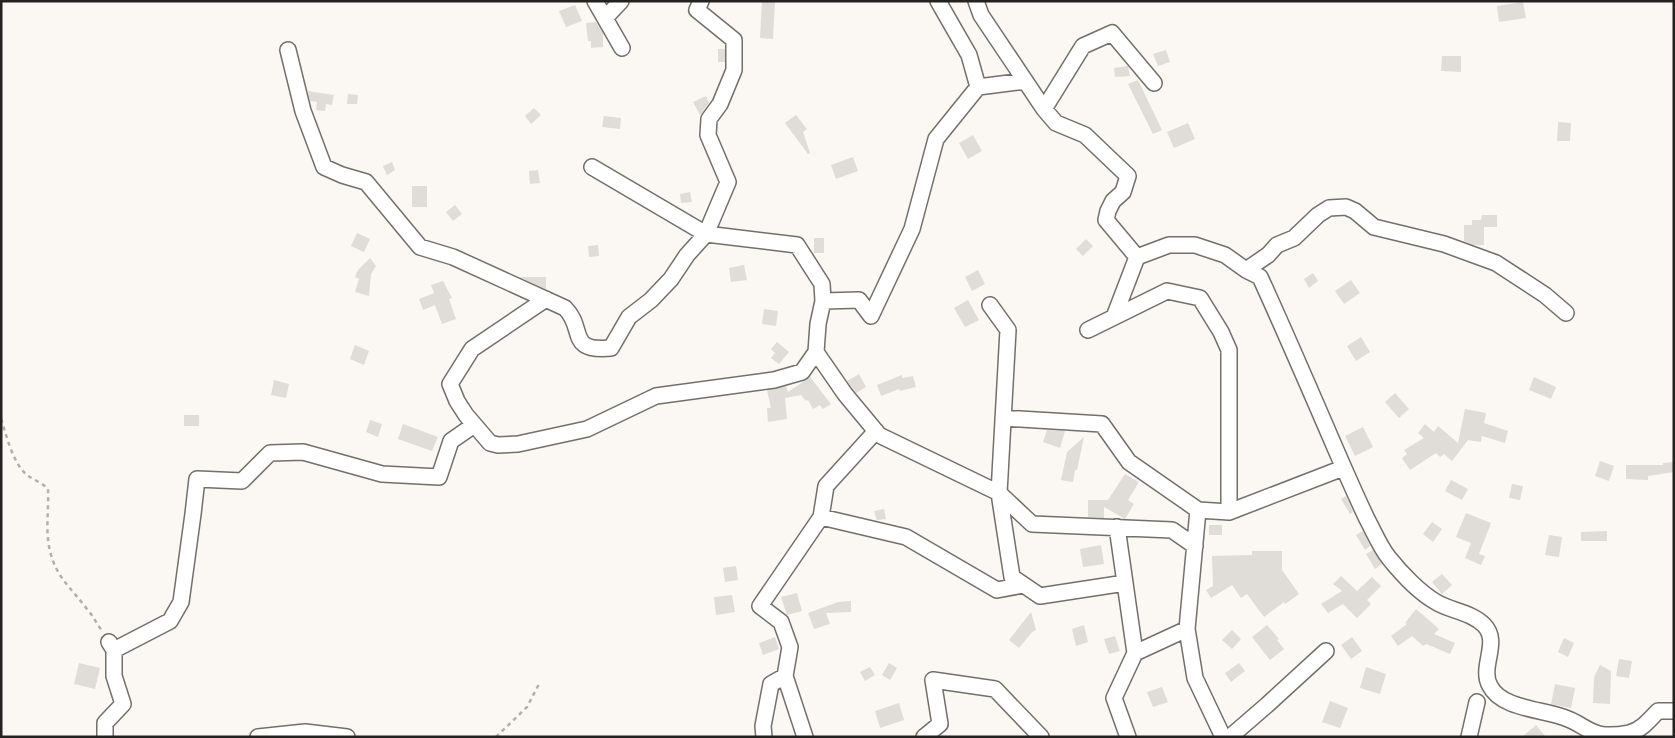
<svg xmlns="http://www.w3.org/2000/svg" width="1675" height="738" font-family="Helvetica,sans-serif">
	<style>
		.building { fill: #e0dcd7 }
		.lines { fill: none; stroke-linecap: round; stroke-linejoin: round }
		.street-casing { stroke: #736f6b; stroke-width: 18 }
		.path { stroke: #b2afab; stroke-width: 2.5; stroke-dasharray: 4 4; stroke-linecap: butt }
		.street { stroke: #fff; stroke-width: 15 }
	</style>
	<rect width="100%" height="100%" fill="#fbf7f2"/>
	<path class="building" d="M762,1H775L773,39L760,38Z
		M1523,2L1526,18L1499,22L1497,6Z
		M575,5L582,21L566,27L559,11Z
		M596,22L603,33V47L591,48V41H588L586,23Z
		M718,49H725V62H718Z
		M1166,50L1170,62L1158,66L1153,54Z
		M1442,56H1461V72L1441,71Z
		M1128,66L1130,76L1115,77L1114,68Z
		M1138,80L1162,130L1153,134L1128,84Z
		M308,91L334,95L332,105L326,104L325,111L316,110L317,102L310,101Z
		M348,94L358,95L357,104H347Z
		M706,96L709,103L700,115L693,102Z
		M534,108L541,115L531,124L525,116Z
		M796,115L807,129L803,132L810,153L808,154L785,123Z
		M604,116L621,118L620,129L602,127Z
		M1558,122L1571,123L1570,141H1557Z
		M1188,123L1195,139L1174,148L1167,132Z
		M973,135L982,151L968,159L959,143Z
		M853,157L858,171L836,179L831,165Z
		M392,162L395,170L387,175L383,166Z
		M538,170L540,183L530,184L529,171Z
		M412,186H427V207H412Z
		M690,192L692,202L681,203L680,194Z
		M455,205L462,214L453,221L446,212Z
		M1482,215H1497V227H1484V245H1473L1464,241V225H1472V220H1481Z
		M357,233L370,239L364,252L351,246Z
		M814,238H824V253H814Z
		M1086,239L1093,246L1083,256L1076,249Z
		M598,245L599,256L589,257L588,246Z
		M370,258L376,266L371,274L369,296L355,292L359,279L355,277L358,270Z
		M744,265L747,280L731,282L729,268Z
		M978,270L985,284L972,291L965,277Z
		M1313,273L1318,281L1309,288L1304,279Z
		M519,277H546V289L543,288Z
		M1351,280L1360,293L1344,304L1335,291Z
		M443,281L452,298L449,299L456,319L442,324L435,305L423,310L419,299L434,293L431,285Z
		M968,300L979,320L965,327L954,308Z
		M764,309L778,311L776,326L762,324Z
		M1361,337L1370,352L1356,361L1347,346Z
		M777,342L789,352L779,364L771,358L775,353L771,349Z
		M355,345L369,351L364,365L350,359Z
		M859,374L866,387L856,393L847,381Z
		M902,375V378L913,376L916,387L900,391L899,389L881,396L877,385Z
		M810,377L831,404L823,409L820,405L813,409L808,400L806,401L801,395L785,398L787,419L768,422L767,408H771L767,390L786,386L788,392Z
		M1534,377L1556,387L1551,399L1529,390Z
		M274,380L289,384L286,398L271,395Z
		M1395,393L1409,409L1399,418L1385,402Z
		M1465,409L1486,413L1484,423L1508,431L1505,443L1482,436L1481,442L1468,440L1452,461L1444,454L1440,457L1436,453L1410,470L1402,458L1407,454L1404,450L1424,438L1418,433L1425,424L1434,432L1438,426L1458,443Z
		M184,415H199V426H184Z
		M370,420L382,424L378,437L366,432Z
		M403,424L438,437L432,451L398,439Z
		M1363,427L1373,447L1355,456L1345,436Z
		M1047,430L1065,431L1060,448L1043,442Z
		M1084,437L1077,470H1075L1073,482L1061,480L1067,452Z
		M1600,461L1614,466L1609,481L1595,476Z
		M1674,462V472L1648,476V480L1626,479V465H1663V463Z
		M1125,474L1139,482L1128,500L1134,504L1125,519L1104,507V518L1088,517V500H1108Z
		M1451,480L1468,489L1462,500L1445,491Z
		M1512,484L1523,486L1520,500L1509,498Z
		M1346,496L1353,512L1350,514L1341,499Z
		M884,509L886,519L877,520L874,511Z
		M1466,513L1491,523L1479,554L1485,556L1481,565L1465,558L1471,543L1456,537Z
		M1432,522L1442,529L1433,542L1423,534Z
		M1209,525H1222V535H1209Z
		M1363,531L1370,546L1365,550L1356,535Z
		M1607,531V541H1581V532Z
		M1549,535L1562,537L1559,557L1545,555Z
		M1101,545L1104,564L1083,567L1080,549Z
		M1373,550L1382,564L1375,569L1366,554Z
		M1252,551H1282V570L1299,594L1285,604L1284,602L1264,617L1247,594L1241,598L1232,585L1211,598L1206,590L1213,586L1212,556L1252,555Z
		M736,566L738,580L725,582L723,568Z
		M1442,574L1452,585L1442,594L1432,582Z
		M1341,576L1357,591L1372,577L1381,586L1367,600L1371,604L1357,618L1343,604L1328,613L1321,604L1342,591L1333,584Z
		M797,593L802,611L787,615L781,597Z
		M732,595L735,612L716,615L714,597Z
		M851,601V612L826,613L830,624L814,629L808,613L838,602Z
		M1416,609L1439,629L1434,634L1455,643L1450,654L1426,644L1423,646L1412,636L1398,646L1391,636L1407,624L1405,623Z
		M1031,612L1036,630L1032,632L1019,648L1009,640Z
		M1084,625L1088,642L1076,646L1072,629Z
		M1267,625L1279,639L1277,640L1284,649L1270,660L1252,637Z
		M1232,630L1241,639L1232,649L1222,640Z
		M1115,636L1120,651L1109,654L1104,639Z
		M775,637L779,649L763,655L759,643Z
		M1352,637L1362,651L1351,659L1341,645Z
		M1564,638L1574,643L1568,657L1558,652Z
		M1619,659L1632,661L1629,678L1616,676Z
		M79,663L100,668L95,689L74,684Z
		M889,663L897,668L890,680L882,675Z
		M1239,663L1245,671L1231,682L1225,673Z
		M1600,665L1611,671L1610,704L1593,703L1594,677Z
		M870,667L875,675L865,681L860,672Z
		M1366,667L1386,674L1380,694L1360,688Z
		M1555,684L1575,688L1571,708L1551,704Z
		M1162,687L1168,702L1153,707L1147,692Z
		M1330,701L1348,708L1340,728L1322,722Z
		M899,703L904,720L880,728L875,711Z
		M1536,725L1546,737H1522Z"/>
	<g class="lines">
		<defs>
			<path id="street" d="M595,1L622,48
				M938,1L969,55L978,87
				M976,1L981,15L1044,109L1056,123L1085,135L1128,176L1123,192L1113,201L1108,211L1106,220L1137,257L1169,245H1195L1225,255L1246,270L1260,277C1286,334 1311,392 1336,450C1346,473 1356,496 1367,519C1374,532 1380,547 1389,558C1401,573 1420,593 1436,602C1451,611 1471,612 1484,625C1501,642 1479,667 1490,686C1502,710 1546,709 1568,719C1579,723 1587,731 1599,734C1608,736 1619,735 1629,733C1642,730 1650,719 1658,711H1674
				M605,18L621,1
				M288,50L303,111L324,167L342,175L366,182L420,247L453,257L565,308C586,329 566,352 611,348L629,317L651,300L671,279L687,255L706,234L728,182L708,135L709,119L720,104L734,70V40L697,10L701,1
				M1044,109L1083,46L1112,33L1154,83
				M592,167L706,234L797,245L822,284L823,301L818,324L816,352L845,394L879,435L999,493L1012,577L1040,596L1125,583
				M1246,270L1268,255L1277,245L1294,238L1318,215L1329,208L1346,207L1355,211L1374,227L1444,244L1496,263L1545,295L1566,313
				M546,299L472,349L450,384L457,401L466,415L490,443L498,445L518,444L587,429L656,396L774,380L802,372L816,352
				M823,301L859,300L871,316L912,229L936,139L978,87L1025,81
				M990,305L1008,330L999,493L1032,524L1172,530L1195,546
				M1114,317L1137,257
				M1088,330L1167,291L1200,298L1221,332L1229,350V512
				M1003,418L1102,424L1129,462L1198,510L1229,512L1343,468
				M1198,510L1187,629L1195,678L1223,737
				M821,517L906,537L997,590L1023,585
				M1117,527L1135,653
				M114,650L170,621L181,602L193,514L197,479L242,481L270,453L303,452L382,474L439,477L451,441L474,425
				M785,676L790,647L781,622L760,606L821,517L826,486L876,431
				M105,737V723L123,704L114,676V650L109,642
				M258,737L305,732L347,737
				M764,737L763,726L771,684L785,676L805,737
				M924,737L940,724L933,680L995,689L1041,737
				M1128,737L1114,698L1135,653L1187,629
				M1230,737L1267,705L1326,651
				M1469,737L1477,702"/>
		</defs>
		<use href="#street" class="street-casing"/>
		<path class="path" d="M1,419C6,434 12,459 23,471C29,479 41,481 48,489C49,509 45,531 50,551C56,577 72,589 87,609C93,616 97,624 102,631
			M496,737L527,707L539,684"/>
		<use href="#street" class="street"/>
	</g>
	<rect width="1675" height="738" fill="none" stroke="#232220" stroke-width="5"/>
</svg>
